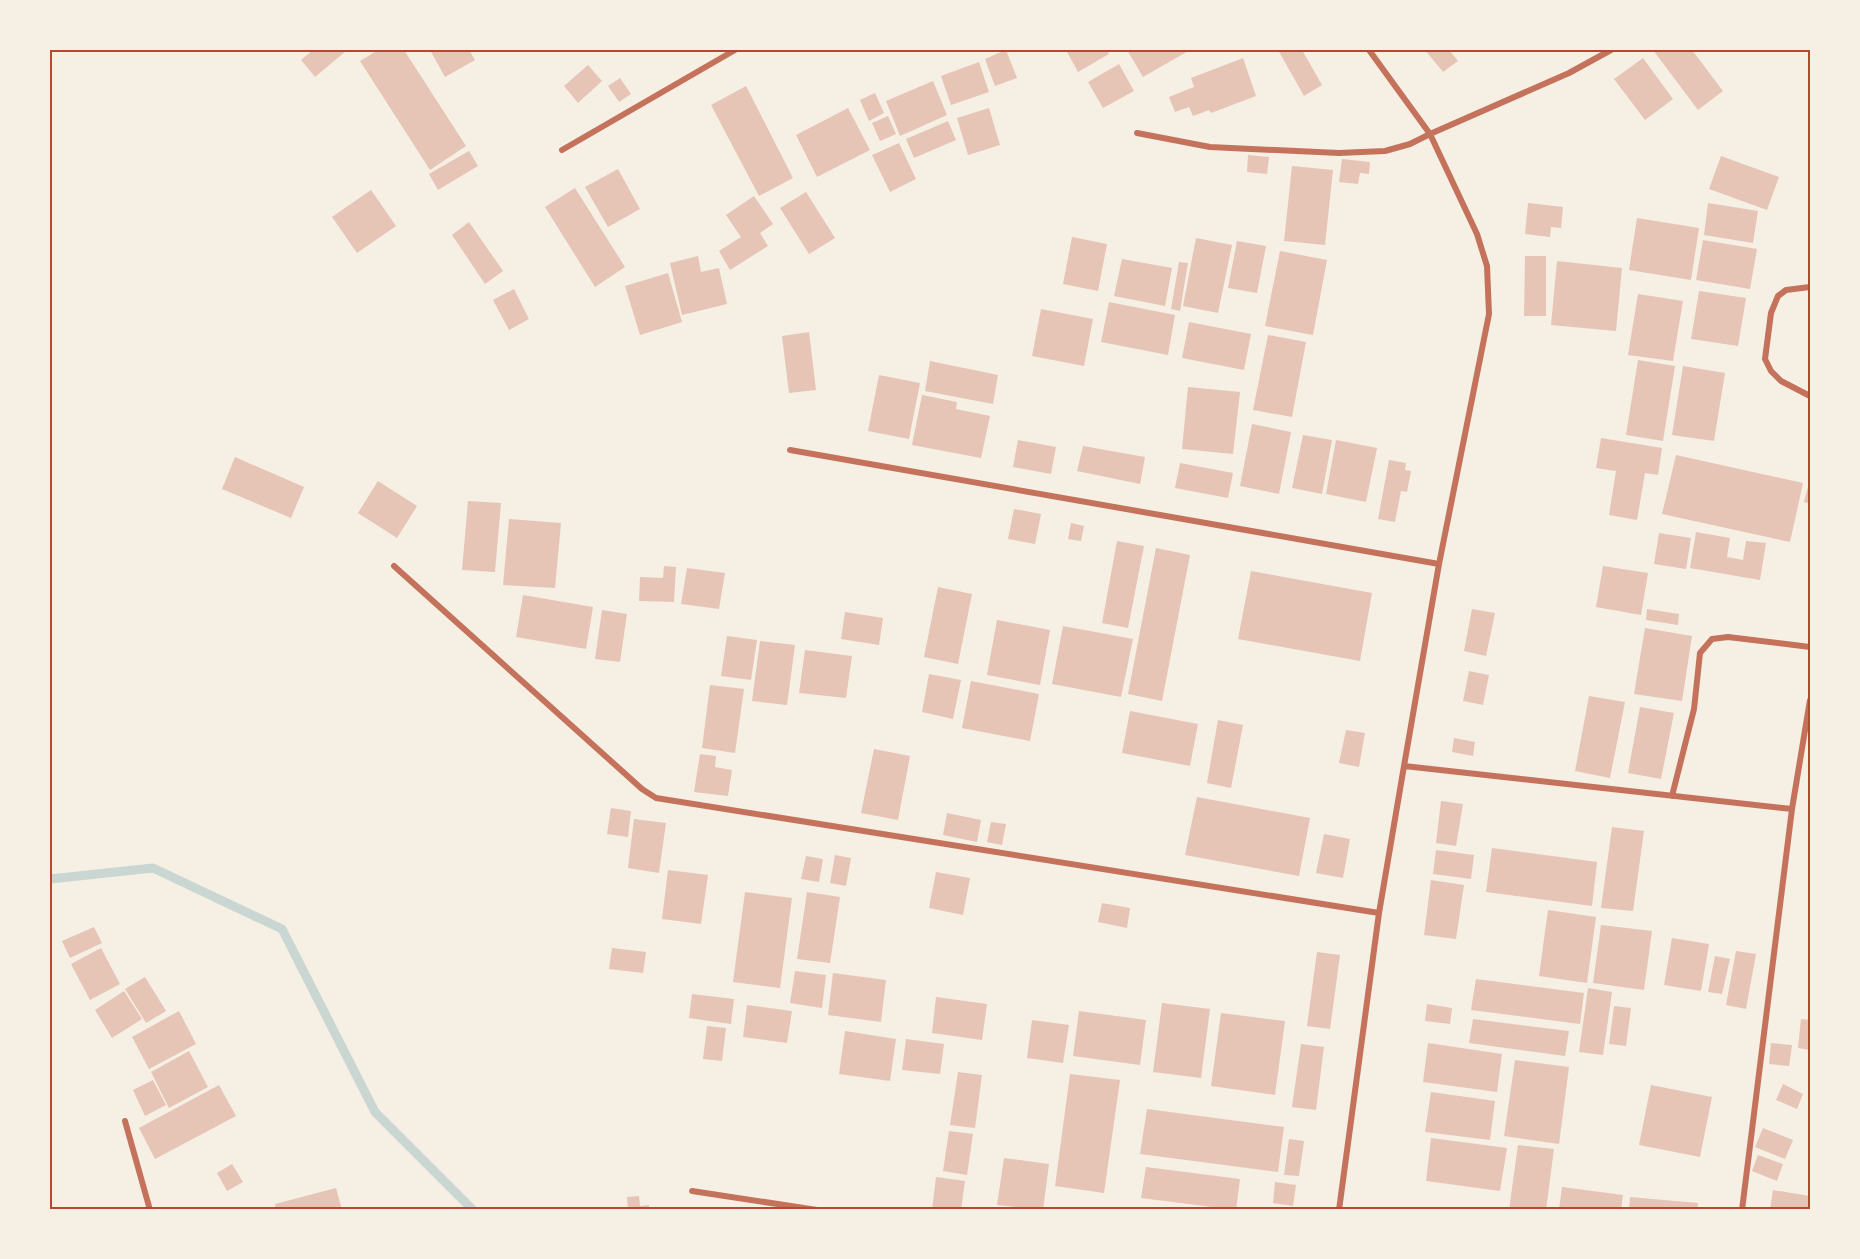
<svg xmlns="http://www.w3.org/2000/svg" width="1860" height="1259" font-family="Helvetica,sans-serif">
	<style>
		.lines { fill: none; stroke-linecap: round; stroke-linejoin: round }
		.stream { stroke: #c9d6d2; stroke-width: 9 }
		.building { fill: #e6c5b7 }
		.minor { stroke: #c5725c; stroke-width: 6 }
		.neatline { fill: none; stroke: #b5482f; stroke-width: 2 }
	</style>
	<rect width="100%" height="100%" fill="#f6efe4"/>
	<g class="lines">
		<path class="stream" d="M50,879L153,868L282,929L375,1112L473,1210"/>
	</g>
	<path class="building" d="M313,50H345L346,51L315,77L301,60Z
		M378,50H404L466,146L430,170L360,61Z
		M430,50H469L475,60L445,77Z
		M1006,50L1017,78L995,86L985,59Z
		M1066,50H1107L1109,54L1078,72Z
		M1127,50H1190L1143,77Z
		M1278,50H1302L1322,85L1304,96Z
		M1425,50H1449L1458,61L1443,72Z
		M1653,50H1692L1723,91L1698,110Z
		M1243,58L1256,96L1211,113L1209,110L1193,116L1189,107L1175,112L1169,97L1194,87L1191,78Z
		M1643,58L1673,99L1645,120L1614,79Z
		M979,62L989,92L951,105L941,76Z
		M1119,64L1134,91L1103,108L1088,82Z
		M588,65L602,81L578,103L564,86Z
		M620,78L631,94L619,102L608,86Z
		M933,81L947,115L900,136L886,101Z
		M746,86L793,178L759,196L711,105Z
		M875,93L884,113L869,121L860,100Z
		M848,108L870,150L817,177L796,135Z
		M989,108L1000,145L968,155L957,118Z
		M888,116L896,134L880,141L872,123Z
		M948,121L956,140L914,158L906,139Z
		M899,143L916,179L890,192L872,155Z
		M469,151L478,166L438,190L429,174Z
		M1248,155L1269,157L1267,174L1247,172Z
		M1721,156L1779,177L1767,210L1709,189Z
		M1342,159L1370,162L1369,174L1360,173L1358,184L1339,182Z
		M1292,166L1333,170L1325,245L1284,241Z
		M618,169L640,209L608,227L585,187Z
		M575,188L625,267L595,287L545,207Z
		M371,190L396,226L357,253L332,217Z
		M806,192L835,238L809,254L780,208Z
		M754,196L773,224L760,233L768,246L730,270L719,251L741,237L726,215Z
		M1528,203L1563,207L1561,228L1551,227L1550,237L1525,234Z
		M1708,203L1758,211L1753,243L1704,235Z
		M1637,218L1699,228L1691,280L1629,270Z
		M469,222L503,271L485,284L452,235Z
		M1072,237L1107,244L1098,291L1063,284Z
		M1196,238L1232,245L1218,313L1183,306Z
		M1703,240L1757,249L1750,289L1696,280Z
		M1237,241L1266,246L1257,293L1228,288Z
		M1280,251L1327,260L1313,335L1265,326Z
		M698,256L701,272L719,268L727,304L682,315L670,263Z
		M1525,256H1546V316H1524Z
		M1122,259L1172,268L1165,306L1114,296Z
		M1557,261L1622,268L1616,331L1551,325Z
		M1179,262L1188,263L1180,311L1171,309Z
		M668,273L682,322L640,335L625,286Z
		M514,289L529,319L509,330L493,300Z
		M1699,291L1746,298L1738,346L1691,339Z
		M1638,294L1683,301L1673,361L1628,355Z
		M1109,302L1175,315L1168,355L1101,342Z
		M1041,309L1093,319L1084,366L1032,356Z
		M1189,322L1251,334L1244,370L1182,358Z
		M809,332L816,390L789,393L782,336Z
		M1268,335L1306,342L1292,417L1253,410Z
		M1638,360L1675,366L1663,441L1626,435Z
		M930,361L998,375L993,404L925,391Z
		M1683,366L1725,373L1714,441L1672,435Z
		M879,375L920,383L909,439L868,431Z
		M1188,387L1240,392L1233,454L1182,449Z
		M922,395L957,402L956,409L990,416L981,458L912,445Z
		M1252,424L1291,432L1279,494L1240,486Z
		M1303,435L1332,440L1322,494L1292,488Z
		M1601,438L1662,448L1658,475L1645,473L1637,520L1609,515L1616,471L1596,468Z
		M1018,440L1056,447L1051,474L1013,467Z
		M1336,440L1377,448L1366,502L1326,494Z
		M1083,446L1145,457L1140,484L1077,471Z
		M1676,455L1803,483L1790,542L1662,514Z
		M235,457L304,487L291,518L222,489Z
		M1389,460L1406,463L1405,470L1411,471L1407,492L1401,491L1395,522L1378,519Z
		M1180,463L1233,473L1228,498L1175,488Z
		M1810,479V504L1804,502Z
		M378,481L417,506L397,538L358,513Z
		M468,501L501,503L495,572L462,570Z
		M1014,509L1041,514L1035,544L1008,539Z
		M509,519L561,523L555,588L503,585Z
		M1071,523L1084,526L1081,541L1068,539Z
		M1696,532L1730,538L1727,557L1743,560L1746,541L1766,543L1760,580L1690,568Z
		M1659,533L1691,538L1686,569L1654,564Z
		M1117,541L1144,546L1128,628L1102,623Z
		M1156,548L1190,555L1162,701L1128,694Z
		M664,566L676,567L674,602L639,601L640,577L663,578Z
		M1603,566L1648,573L1641,615L1596,607Z
		M687,568L725,573L719,609L681,604Z
		M1251,571L1372,593L1360,661L1238,639Z
		M938,587L972,594L958,664L924,657Z
		M523,595L593,607L586,649L516,637Z
		M1472,609L1495,613L1486,656L1464,651Z
		M1647,609L1679,614L1678,625L1646,620Z
		M602,610L627,614L620,662L595,659Z
		M845,612L883,618L879,645L841,639Z
		M997,620L1050,630L1040,685L987,675Z
		M1063,626L1133,639L1121,697L1052,684Z
		M1645,628L1692,636L1682,701L1634,694Z
		M727,636L757,640L751,680L721,676Z
		M760,641L795,645L787,705L752,701Z
		M805,650L852,656L846,698L799,693Z
		M1469,671L1489,675L1483,705L1463,701Z
		M929,674L961,680L953,719L922,712Z
		M971,681L1039,694L1030,741L962,728Z
		M710,685L744,689L735,753L702,748Z
		M1589,696L1625,702L1610,778L1575,771Z
		M1640,707L1674,713L1661,779L1628,773Z
		M1130,711L1198,724L1190,766L1122,753Z
		M1218,720L1243,725L1231,788L1207,783Z
		M1346,730L1365,733L1359,767L1339,763Z
		M1454,738L1475,742L1473,756L1452,752Z
		M874,749L910,756L898,820L861,813Z
		M700,754L716,756L715,767L732,770L728,796L694,792Z
		M1197,797L1310,818L1299,876L1185,855Z
		M1441,801L1463,804L1456,846L1436,843Z
		M611,808L631,811L628,837L607,834Z
		M947,813L981,820L977,842L943,835Z
		M634,819L666,823L659,873L628,868Z
		M991,822L1006,824L1002,845L987,842Z
		M1612,827L1644,831L1633,911L1601,908Z
		M1324,834L1350,839L1343,878L1316,873Z
		M1492,848L1597,862L1592,906L1486,892Z
		M1436,850L1474,855L1471,879L1433,874Z
		M835,855L851,858L846,886L830,883Z
		M806,856L823,859L819,882L801,879Z
		M668,870L708,875L701,924L662,919Z
		M936,872L970,878L963,915L929,908Z
		M1431,880L1464,885L1456,939L1424,935Z
		M745,892L792,898L780,988L733,982Z
		M807,892L840,897L830,963L797,959Z
		M1102,903L1130,908L1127,928L1098,922Z
		M1548,910L1596,917L1587,983L1539,976Z
		M1601,925L1652,931L1644,990L1593,983Z
		M94,927L102,943L70,958L62,941Z
		M1672,938L1709,944L1701,991L1664,985Z
		M101,948L120,984L90,1000L71,964Z
		M612,948L646,952L643,973L609,969Z
		M1736,951L1756,954L1746,1009L1726,1005Z
		M1317,952L1340,955L1330,1029L1307,1026Z
		M1715,956L1730,959L1722,994L1708,992Z
		M795,971L826,975L822,1008L790,1003Z
		M833,973L886,980L881,1022L828,1015Z
		M145,977L166,1011L146,1023L125,989Z
		M1476,979L1584,993L1580,1024L1471,1010Z
		M1588,988L1612,992L1603,1055L1579,1052Z
		M124,991L142,1019L112,1038L95,1010Z
		M692,994L734,999L731,1024L689,1018Z
		M936,997L987,1004L982,1040L932,1033Z
		M1162,1003L1210,1009L1201,1078L1153,1072Z
		M1427,1004L1452,1008L1450,1024L1425,1021Z
		M747,1005L792,1011L787,1043L743,1037Z
		M1614,1006L1631,1008L1626,1046L1609,1044Z
		M179,1011L196,1044L149,1069L132,1037Z
		M1079,1011L1146,1020L1140,1065L1073,1056Z
		M1221,1013L1285,1021L1275,1095L1211,1086Z
		M1473,1019L1569,1031L1565,1056L1469,1043Z
		M1801,1019L1810,1020V1050L1798,1048Z
		M1032,1020L1069,1025L1063,1063L1027,1058Z
		M707,1026L726,1028L722,1061L703,1059Z
		M845,1031L896,1039L890,1081L839,1074Z
		M906,1039L944,1044L940,1074L902,1070Z
		M1428,1043L1502,1054L1497,1092L1423,1082Z
		M1771,1043L1792,1045L1789,1066L1769,1064Z
		M1301,1044L1324,1047L1316,1110L1292,1107Z
		M189,1051L208,1087L169,1108L151,1072Z
		M1515,1060L1569,1067L1559,1144L1504,1136Z
		M958,1072L982,1075L975,1128L950,1125Z
		M1070,1074L1120,1080L1104,1193L1055,1186Z
		M153,1080L166,1105L145,1116L133,1090Z
		M1783,1084L1803,1094L1797,1109L1776,1100Z
		M219,1085L236,1116L155,1159L139,1128Z
		M1651,1085L1712,1097L1700,1157L1639,1145Z
		M1431,1092L1495,1101L1490,1140L1425,1132Z
		M1147,1109L1284,1127L1278,1172L1140,1154Z
		M1763,1128L1793,1140L1785,1159L1755,1147Z
		M949,1131L973,1134L967,1175L943,1171Z
		M1431,1138L1507,1148L1500,1191L1426,1181Z
		M1289,1139L1304,1141L1299,1176L1284,1175Z
		M1518,1145L1554,1149L1546,1210H1509Z
		M1758,1155L1783,1164L1777,1181L1752,1171Z
		M1004,1158L1049,1164L1043,1210L997,1205Z
		M232,1164L243,1182L227,1191L217,1173Z
		M1146,1167L1240,1179L1236,1210L1141,1198Z
		M936,1177L965,1181L961,1210H932Z
		M1275,1182L1296,1185L1293,1206L1273,1203Z
		M1562,1187L1623,1195L1621,1210H1559Z
		M336,1188L342,1210H276L275,1204Z
		M1773,1190L1810,1196V1210H1770Z
		M639,1196L640,1206L649,1205V1210H628L627,1197Z
		M1630,1197L1698,1203L1697,1210H1629Z"/>
	<g class="lines">
		<path class="minor" d="M1137,133L1210,147L1339,153L1385,151L1410,144L1430,134L1569,73L1611,50
			M562,150L735,50
			M1810,287L1786,290L1778,296L1771,313L1765,359L1771,371L1781,381L1810,396
			M790,450L1439,564
			M394,566L622,771L642,789L656,798L1379,913
			M1404,766L1792,809
			M1672,796L1694,709L1700,653L1712,639L1728,637L1810,647
			M125,1121L150,1210
			M692,1191L817,1210
			M1339,1210L1379,913L1404,766L1439,564L1489,314L1487,266L1477,234L1430,134L1369,50
			M1742,1210L1792,809L1810,700"/>
	</g>
	<rect width="1860" height="1259" fill="none" stroke="#f6efe4" stroke-width="102"/>
	<rect x="51" y="51" width="1758" height="1157" class="neatline"/>
</svg>
